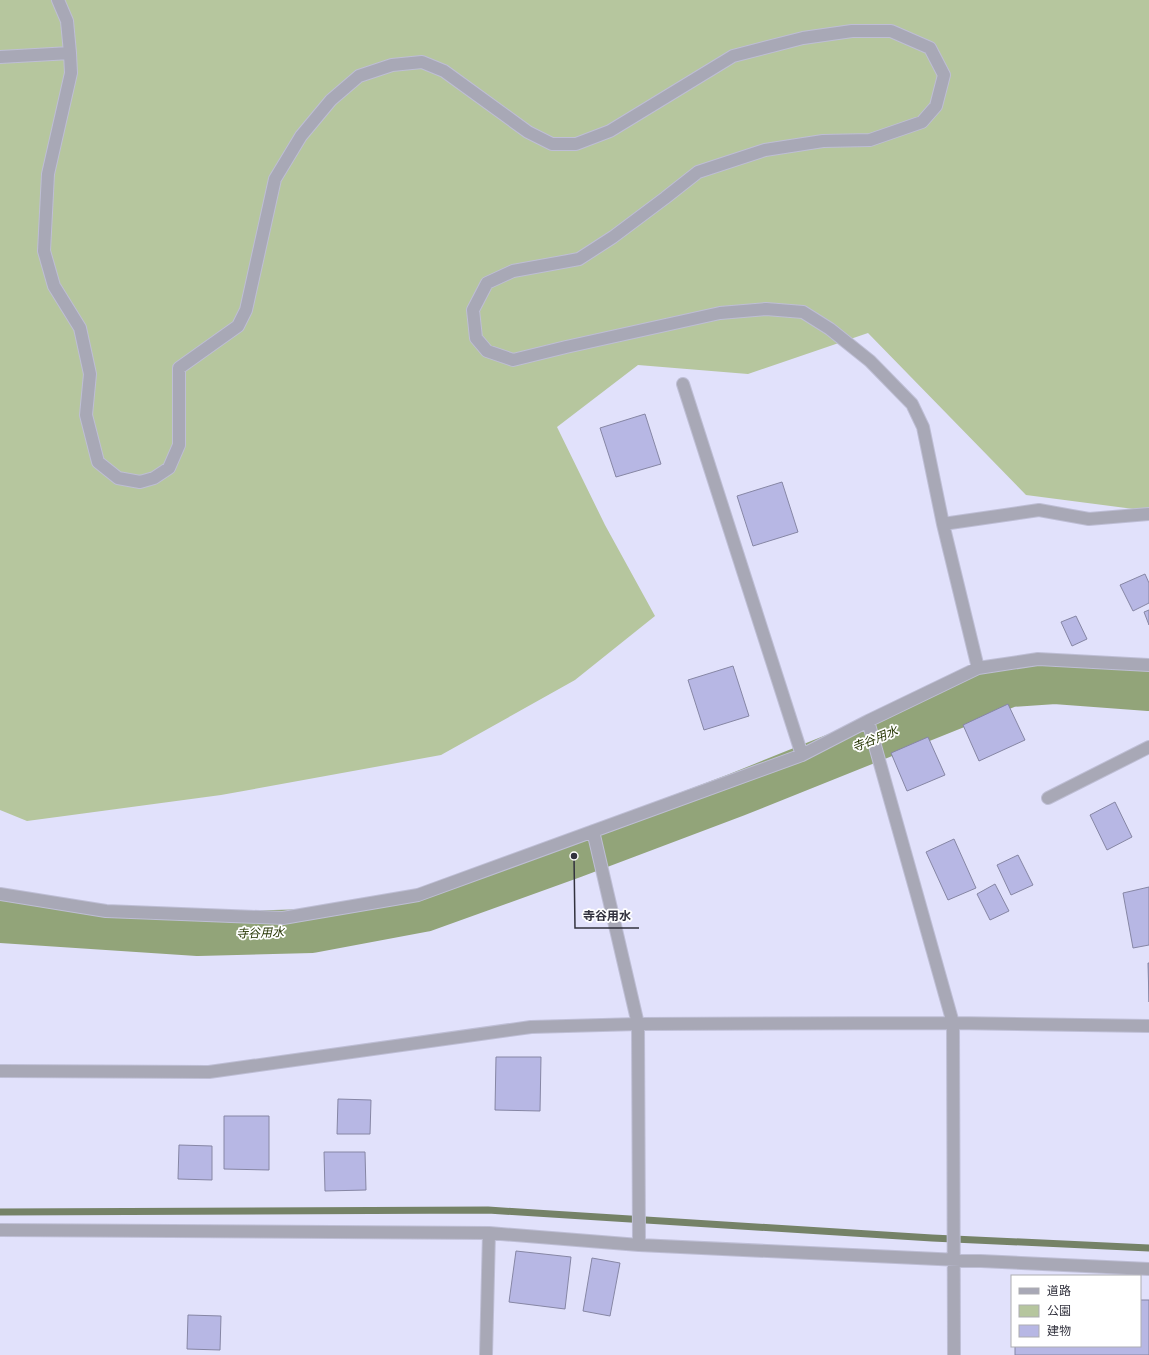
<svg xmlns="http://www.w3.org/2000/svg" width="1149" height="1355" font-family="Mulish,'Noto Sans JP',sans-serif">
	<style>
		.green { fill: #b6c69e }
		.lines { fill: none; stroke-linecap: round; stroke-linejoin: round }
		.stream { stroke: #758267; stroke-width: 7 }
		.river { stroke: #92a479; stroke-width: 44 }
		.building { fill: #b7b7e4; stroke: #8686a4 }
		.minor-casing { stroke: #bebed5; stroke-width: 14 }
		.minor { stroke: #a8a8b6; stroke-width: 12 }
		.labels { text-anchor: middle; stroke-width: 3.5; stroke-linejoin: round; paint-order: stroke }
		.water-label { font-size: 12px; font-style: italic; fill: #253502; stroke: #fff }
		.leader { fill: none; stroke: #32323e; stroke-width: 1.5 }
		.callout-dot { fill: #32323e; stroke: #fff; stroke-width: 1.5 }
		.callout-label { font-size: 12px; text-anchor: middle; font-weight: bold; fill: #32323e; stroke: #fff; stroke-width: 3.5; stroke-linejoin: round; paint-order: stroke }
	</style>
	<rect width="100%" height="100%" fill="#e1e1fb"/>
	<path class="green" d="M0,0H1149V511L1026,495L868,333L748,374L638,365L557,427L605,525L655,616L575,680L441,755L221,795L57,817L27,821L0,810Z"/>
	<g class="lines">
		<path class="stream" d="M0,1212L488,1210L932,1238L1149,1248"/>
		<path class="river" d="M0,921L198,934L312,931L424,910L574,856L736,795L1010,685L1055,682L1149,689"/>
	</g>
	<path class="building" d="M645,414L661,464L616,477L600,428Z
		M782,482L798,532L753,546L737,496Z
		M1145,574L1149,583V603L1133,611L1120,585Z
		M1149,610V625L1144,612Z
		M1076,616L1087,639L1072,646L1061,622Z
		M733,666L749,716L704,730L688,680Z
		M1008,704L1025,740L979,761L963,725Z
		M928,737L945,775L907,791L891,753Z
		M1115,802L1132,837L1107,850L1090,815Z
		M954,839L976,888L948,900L926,852Z
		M1018,855L1033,885L1011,895L997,865Z
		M995,884L1009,911L990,920L977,894Z
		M1149,887V945L1133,948L1123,893Z
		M1148,963H1149V1002Z
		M496,1057H541L540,1111L495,1110Z
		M338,1099L371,1100L370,1134H337Z
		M224,1116H269V1170L224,1169Z
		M179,1145L212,1146V1180L178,1179Z
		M324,1152H365L366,1190L325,1191Z
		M516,1251L571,1257L565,1309L509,1302Z
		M592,1258L620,1263L610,1316L583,1311Z
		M1140,1300H1149V1355H1015V1346H1140Z
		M188,1315L221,1316L220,1350L187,1349Z"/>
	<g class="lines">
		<defs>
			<path id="minor" d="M58,0L67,21L70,53L71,73L48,174L44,251L54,286L80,328L90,374L86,415L98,462L118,478L140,482L154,478L169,468L179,445V368L238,326L246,310L275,179L301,136L331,100L359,76L392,65L422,62L444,71L528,132L552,144H576L610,131L733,56L803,38L852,31H891L930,48L944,75L936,106L922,122L870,140L823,141L765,150L698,172L665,198L613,237L579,259L513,271L487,283L473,310L476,338L487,351L513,360L566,347L720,313L766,309L803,312L830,329L870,361L912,404L923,427L943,524L978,668
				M0,57L70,53
				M683,384L802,755
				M943,524L1039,510L1089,519L1149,514
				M868,721L953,1023L954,1355
				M1048,798L1149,747
				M593,831L638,1024L639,1245
				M0,894L106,911L283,918L418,895L802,755L868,721L978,668L1038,659L1149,665
				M0,1071L209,1072L531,1027L638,1024L953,1023L1149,1026
				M0,1230L489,1233L639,1245L1149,1269
				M486,1355L489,1233"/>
		</defs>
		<use href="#minor" class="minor-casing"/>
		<use href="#minor" class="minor"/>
	</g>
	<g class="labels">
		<g class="water-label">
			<text transform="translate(875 739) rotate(-22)" y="4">寺谷用水</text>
			<text transform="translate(260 933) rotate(-2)" y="4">寺谷用水</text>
		</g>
	</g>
	<path class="leader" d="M574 856L575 928H639"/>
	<circle class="callout-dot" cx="574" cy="856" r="4"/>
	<g class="callout-label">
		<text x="607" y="920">寺谷用水</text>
	</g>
	<rect x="1011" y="1275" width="130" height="72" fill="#ffffff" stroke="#adadb2"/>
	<rect x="1019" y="1288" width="20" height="6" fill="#a8a8b6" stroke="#adadb2"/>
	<text x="1047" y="1295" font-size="12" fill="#32323e">道路</text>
	<rect x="1019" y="1305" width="20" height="12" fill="#b6c69e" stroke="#adadb2"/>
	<text x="1047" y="1315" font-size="12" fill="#32323e">公園</text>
	<rect x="1019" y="1325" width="20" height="12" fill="#b7b7e4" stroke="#adadb2"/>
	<text x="1047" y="1335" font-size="12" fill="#32323e">建物</text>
</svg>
